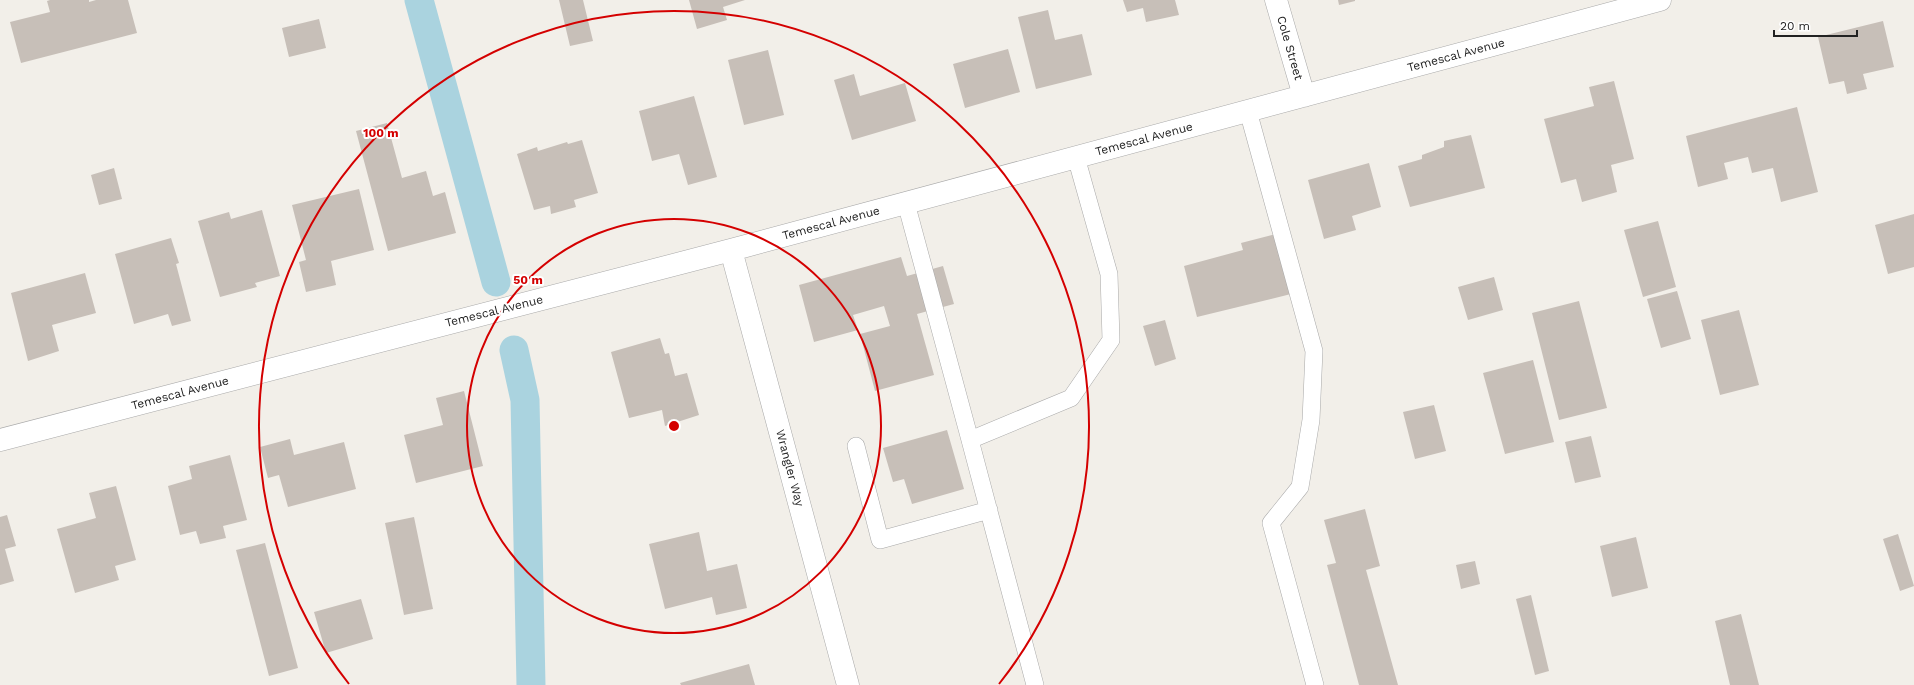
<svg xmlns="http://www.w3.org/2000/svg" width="1914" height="685" font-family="'Work Sans',sans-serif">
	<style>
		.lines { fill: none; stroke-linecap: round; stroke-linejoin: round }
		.canal { stroke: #aad3df; stroke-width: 29 }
		.building { fill: #c7bfb8 }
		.lane-casing { stroke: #a9a9a9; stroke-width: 18 }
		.street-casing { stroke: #a9a9a9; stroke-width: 23 }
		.lane { stroke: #fff; stroke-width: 17 }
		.street { stroke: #fff; stroke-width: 22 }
		.ring { fill: none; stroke: #d40000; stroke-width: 2 }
		.labels { text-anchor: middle; stroke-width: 4; stroke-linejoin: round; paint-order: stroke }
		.street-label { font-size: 12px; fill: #222; stroke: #fff }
		.centre { fill: #d40000; stroke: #fff; stroke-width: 2 }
		.ring-label { font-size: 12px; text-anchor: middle; font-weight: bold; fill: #d40000; stroke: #fff; stroke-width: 4; stroke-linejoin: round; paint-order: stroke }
	</style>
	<rect width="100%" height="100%" fill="#f2efe9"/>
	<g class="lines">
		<path class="canal" d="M419,0L496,282
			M514,350L525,400L531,685"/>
	</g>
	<path class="building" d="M50,0H89V2L96,0H128L137,33L21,63L10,22L50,12L47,1Z
		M559,0H583L593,41L570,46Z
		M689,0H745L723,7L727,20L697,29Z
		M1123,0H1175L1179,15L1146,22L1143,8L1127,12Z
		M1338,0H1355V1L1339,5Z
		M1048,10L1055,40L1082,34L1092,75L1036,89L1018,17Z
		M319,19L326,48L289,57L282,28Z
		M1883,21L1894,67L1863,74L1867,89L1847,94L1844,81L1829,84L1818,37Z
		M1008,49L1020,92L965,108L953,64Z
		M768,50L784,115L744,125L728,60Z
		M854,74L860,96L905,83L916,121L852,140L834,80Z
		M1614,81L1634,159L1611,165L1617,192L1582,202L1576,179L1561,183L1544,119L1594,106L1589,87Z
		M694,96L717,177L688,185L679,154L652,161L639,111Z
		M1797,107L1818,192L1781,202L1773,168L1752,173L1748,157L1724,163L1728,179L1698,187L1686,136Z
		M387,123L402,178L426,171L433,196L445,192L456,233L388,251L356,131Z
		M1471,135L1485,188L1410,207L1398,166L1422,159V155L1444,147V141Z
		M582,140L598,193L574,200L576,207L551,214L550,206L534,210L517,154L537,147L538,151L567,142L568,144Z
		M1369,163L1381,207L1352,216L1356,230L1324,239L1308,180Z
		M114,168L122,199L99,205L91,175Z
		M359,189L374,250L331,261L336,285L306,292L299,262L306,260L292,205Z
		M262,210L280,276L255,283L257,287L220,297L198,221L229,212L231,219Z
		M1914,214V267L1888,274L1875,225Z
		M1658,221L1676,287L1643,297L1624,230Z
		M1276,234L1291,294L1197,317L1184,266L1243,250L1241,243Z
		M171,238L179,263L176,264L191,321L172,326L168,314L134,324L115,254Z
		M901,257L907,276L943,266L954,304L917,314L934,375L875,391L860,334L890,326L884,306L853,315L858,330L814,342L799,285Z
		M85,273L96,313L52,325L59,351L28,361L11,293Z
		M1494,277L1503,310L1468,320L1458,287Z
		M1677,291L1691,339L1661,348L1647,299Z
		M1579,301L1607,408L1559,420L1532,313Z
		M1739,310L1759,385L1720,395L1701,320Z
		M1165,320L1176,359L1155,366L1143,326Z
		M660,338L665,354L669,353L675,376L687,373L699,415L665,426L662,410L629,418L611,352Z
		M1533,360L1554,442L1505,454L1483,373Z
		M464,391L483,466L416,483L404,435L443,425L436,398Z
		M1434,405L1446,451L1415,459L1403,412Z
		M947,430L964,489L912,504L904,479L893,482L883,448Z
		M1591,436L1601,477L1575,483L1565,442Z
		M290,439L294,455L344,442L356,489L288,507L279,475L268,478L260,447Z
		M230,455L247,520L223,526L226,538L200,544L196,531L180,535L168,486L192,479L189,466Z
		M116,486L136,560L115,566L119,580L75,593L57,529L96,518L89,493Z
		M1365,509L1380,566L1366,570L1398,685H1359L1327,565L1336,563L1324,520Z
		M7,515L16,546L5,549L14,581L0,585V517Z
		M414,517L433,609L404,615L385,523Z
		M699,532L707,571L737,564L747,608L716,615L712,597L665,609L649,544Z
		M1898,534L1914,586L1900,591L1883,539Z
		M1636,537L1648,588L1612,597L1600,546Z
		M265,543L298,668L269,676L236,550Z
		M1475,561L1480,584L1461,589L1456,565Z
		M1531,595L1549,671L1535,675L1516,599Z
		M361,599L373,639L326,653L314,612Z
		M1741,614L1759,685H1730L1715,621Z
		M749,664L755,685H681L680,683Z"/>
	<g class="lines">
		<defs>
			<path id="lane" d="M1248,111L1314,351L1311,420L1300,487L1271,523L1315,685
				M906,203L970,440L1071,398L1111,340L1109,274L1076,157
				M970,440L1035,685
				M856,446L880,540L989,510"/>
			<path id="street" d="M1276,0L1304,96
				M731,250L848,685
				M0,440L731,250L1660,0"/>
		</defs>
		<use href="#lane" class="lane-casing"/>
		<use href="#street" class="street-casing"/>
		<use href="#lane" class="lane"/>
		<use href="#street" class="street"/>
	</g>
	<g class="ring">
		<circle cx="674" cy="426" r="207"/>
		<path d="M349 684A415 415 0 1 1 999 684"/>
	</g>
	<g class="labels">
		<g class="street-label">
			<text transform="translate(1290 48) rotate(74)" y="4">Cole Street</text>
			<text transform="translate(1456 55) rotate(-15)" y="4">Temescal Avenue</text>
			<text transform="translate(1144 139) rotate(-15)" y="4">Temescal Avenue</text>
			<text transform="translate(831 223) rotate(-15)" y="4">Temescal Avenue</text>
			<text transform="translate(494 311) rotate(-14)" y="4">Temescal Avenue</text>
			<text transform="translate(180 393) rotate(-15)" y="4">Temescal Avenue</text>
			<text transform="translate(790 468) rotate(75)" y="4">Wrangler Way</text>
		</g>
	</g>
	<circle cx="674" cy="426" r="6" class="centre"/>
	<g class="ring-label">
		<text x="381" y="137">100 m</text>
		<text x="528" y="284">50 m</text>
	</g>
	<path d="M1774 30v6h83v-6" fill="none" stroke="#222222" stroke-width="2"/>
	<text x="1780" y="30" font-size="12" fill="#222222" stroke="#ffffff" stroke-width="3" paint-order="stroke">20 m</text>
</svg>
